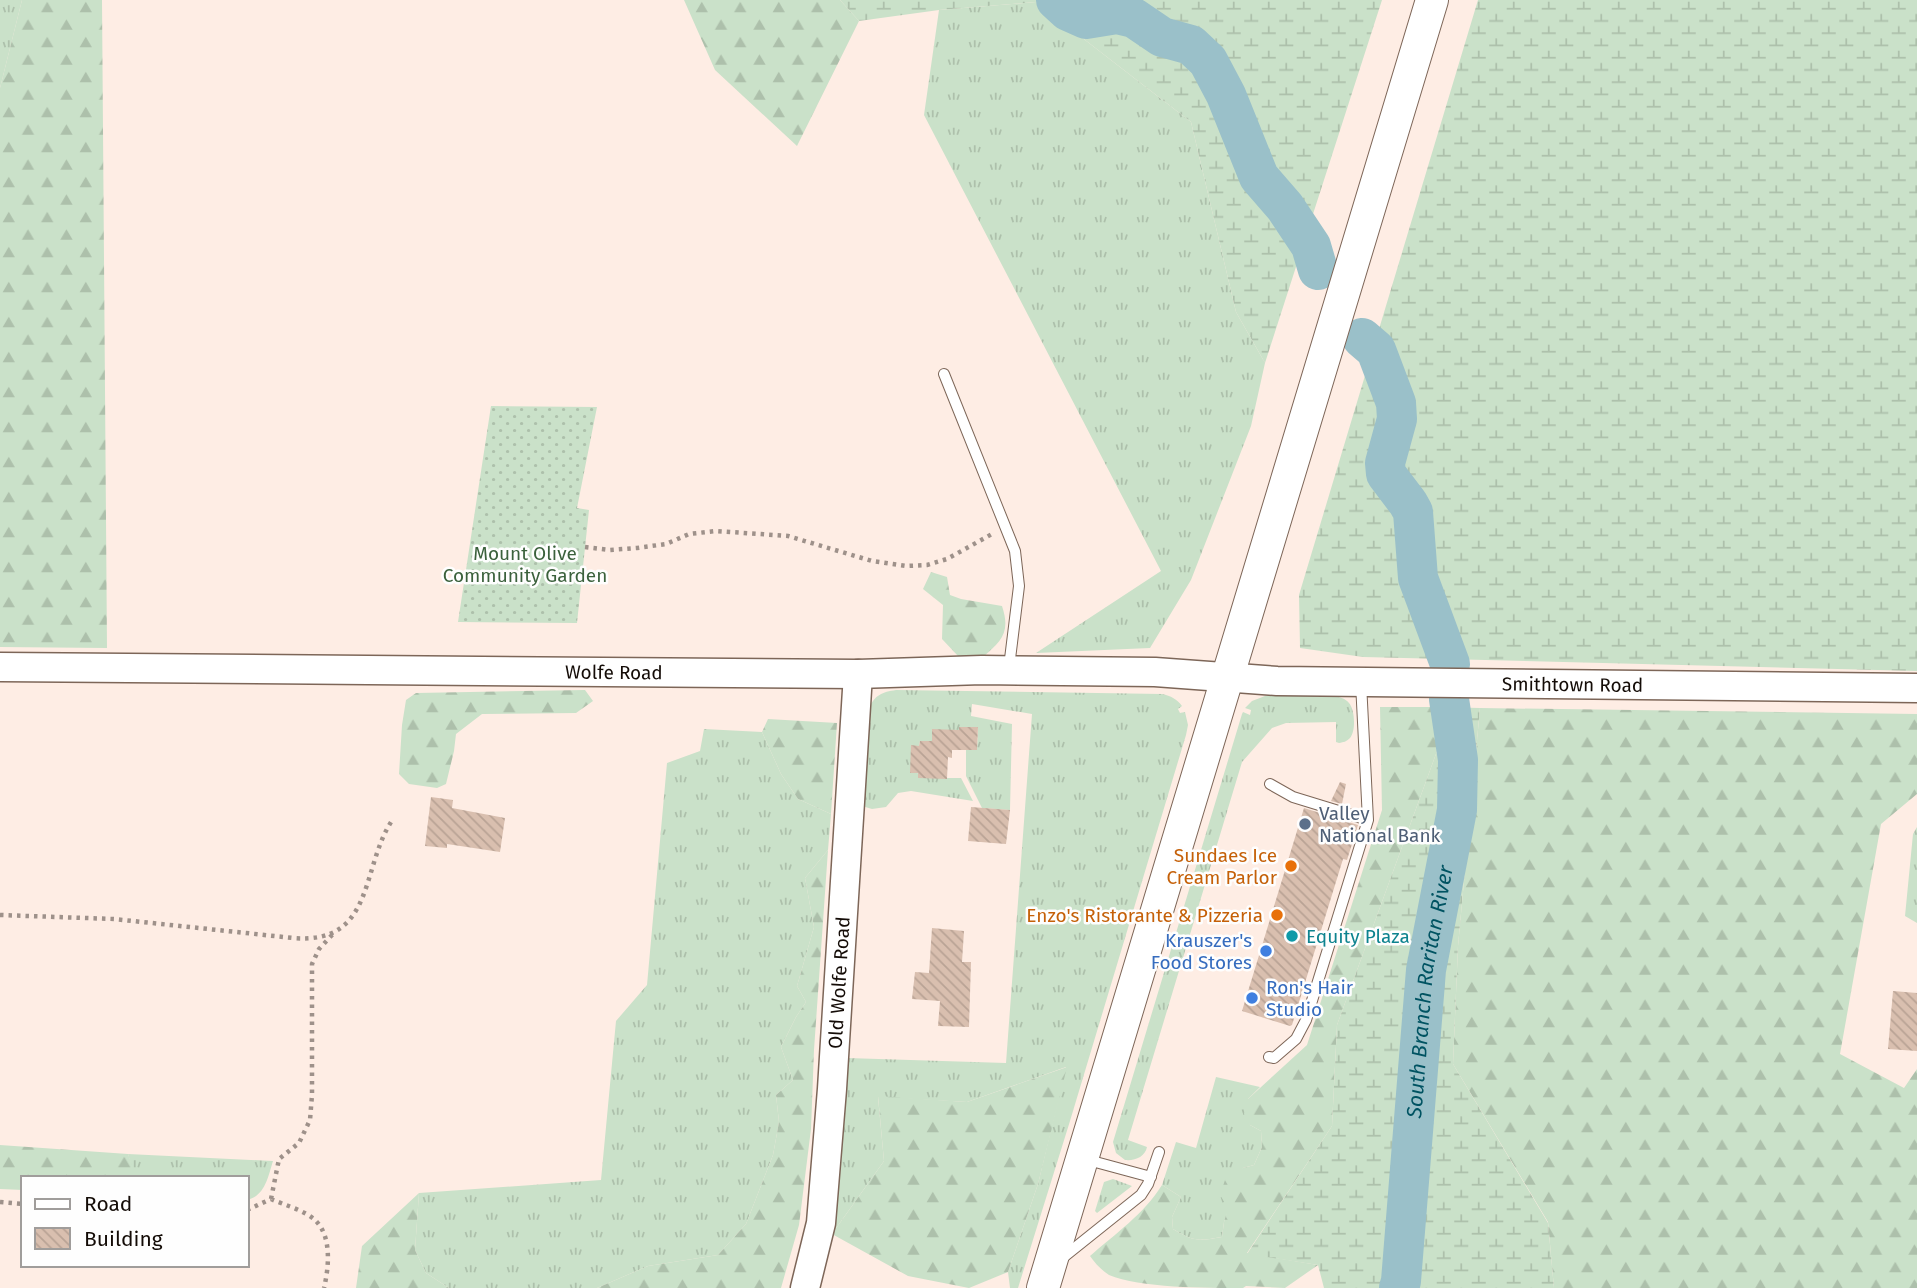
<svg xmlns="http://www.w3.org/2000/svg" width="1917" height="1288" font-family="'Fira Sans',sans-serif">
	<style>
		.grass { fill: url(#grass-tufts) }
		.forest { fill: url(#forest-firs) }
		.wetland { fill: url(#wetland-marsh) }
		.garden { fill: url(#garden-dots) }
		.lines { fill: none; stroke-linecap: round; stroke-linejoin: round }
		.river { stroke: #9ac0c9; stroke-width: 40 }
		.building { fill: url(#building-back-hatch) }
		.lane-casing { stroke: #7d6658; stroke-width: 12 }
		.secondary-casing { stroke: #7d6658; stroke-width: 31 }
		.primary-casing { stroke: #7d6658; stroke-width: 34 }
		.path { stroke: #9e918a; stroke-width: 4.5; stroke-dasharray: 3.5 5; stroke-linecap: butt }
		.lane { stroke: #fff; stroke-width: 10 }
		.secondary { stroke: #fff; stroke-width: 28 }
		.primary { stroke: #fff; stroke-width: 32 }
		.service-dot { fill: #5c6f8a; stroke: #fefefe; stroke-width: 2.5 }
		.food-dot { fill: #e8710a; stroke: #fefefe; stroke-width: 2.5 }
		.culture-dot { fill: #0f9aa8; stroke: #fefefe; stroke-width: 2.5 }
		.shop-dot { fill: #3f7fe0; stroke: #fefefe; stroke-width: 2.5 }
		.labels { text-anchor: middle; stroke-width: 5; stroke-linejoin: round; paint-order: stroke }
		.park-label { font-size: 19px; fill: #3b613c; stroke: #fefefe }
		.street-label { font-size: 19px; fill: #140c07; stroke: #fefefe }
		.service-label { font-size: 19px; fill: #4e5e75; stroke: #fefefe; text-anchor: start }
		.food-label { font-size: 19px; fill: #c56008; stroke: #fefefe; text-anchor: end }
		.culture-label { font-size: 19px; fill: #0d838f; stroke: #fefefe; text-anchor: start }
		.shop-label { font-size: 19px; fill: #366cbe; stroke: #fefefe; text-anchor: end }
		.water-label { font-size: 21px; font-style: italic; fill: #005362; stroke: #fefefe }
	</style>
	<defs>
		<pattern id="grass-tufts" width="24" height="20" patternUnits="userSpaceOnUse" patternTransform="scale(1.75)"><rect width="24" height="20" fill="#cae1c9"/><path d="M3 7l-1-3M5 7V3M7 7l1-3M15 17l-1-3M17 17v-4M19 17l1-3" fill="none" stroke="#adc0ab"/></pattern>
		<pattern id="forest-firs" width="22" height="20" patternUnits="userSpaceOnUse" patternTransform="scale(1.75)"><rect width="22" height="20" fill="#cae1c9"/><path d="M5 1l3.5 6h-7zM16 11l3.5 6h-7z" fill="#adc0ab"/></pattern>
		<pattern id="wetland-marsh" width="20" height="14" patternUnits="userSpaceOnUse" patternTransform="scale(1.75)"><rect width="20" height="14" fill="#cae1c9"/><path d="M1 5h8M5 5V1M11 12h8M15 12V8" fill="none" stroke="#adc0ab"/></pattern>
		<pattern id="garden-dots" width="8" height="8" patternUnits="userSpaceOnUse" patternTransform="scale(1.75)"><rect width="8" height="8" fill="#cae1c9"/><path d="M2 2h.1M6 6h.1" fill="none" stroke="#adc0ab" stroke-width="1.8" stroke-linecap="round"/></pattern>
		<pattern id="building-back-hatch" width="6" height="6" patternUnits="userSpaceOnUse" patternTransform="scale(1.75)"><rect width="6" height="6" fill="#d9bfaf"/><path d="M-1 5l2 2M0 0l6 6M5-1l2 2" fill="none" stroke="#b9a395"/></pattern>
	</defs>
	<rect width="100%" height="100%" fill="#feede4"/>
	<path class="grass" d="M0,0H22L0,88Z
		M1036,2L1191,122L1236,312L1265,363L1251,426L1191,580L1150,648L1036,653L1161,571L924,115L939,10Z
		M896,690L1162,694C1171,696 1177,699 1182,706L1178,709L1180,713L1185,712L1188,725L1186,735L1070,1121L1018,1288H1010L1008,1272L1038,1184L1066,1067L967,1102L878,1097L884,1161L832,1234L847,1058L1006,1063L1032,714L972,704L971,716L1012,724L1010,810L982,808L966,776V750H977L978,728L960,727L959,730L932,741H920L919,746H911L919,778H961L973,801L911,791L898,793L886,807L872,809L862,806L869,708C875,695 882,692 896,690Z
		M1265,696H1333C1339,697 1345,698 1349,703C1355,710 1356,731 1350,738C1346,742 1344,742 1339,743L1336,742V722L1286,723L1272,728L1242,762L1128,1140L1147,1147C1145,1157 1135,1161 1125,1160L1116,1153L1113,1142L1242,714L1243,712L1250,715L1251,710L1245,708L1252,701Z
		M704,729L762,732L781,774L798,799L831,814L828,850L805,878L814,927L797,986L806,1002L796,1017L781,1047L793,1080L776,1095L779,1122L773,1155L746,1224L718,1255L648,1266L597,1288H449L426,1273L415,1250L419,1193L601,1180L616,1021L647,985L667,763L700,751Z
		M1917,827V923L1905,916L1913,834Z
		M1216,1077L1260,1087L1248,1099L1250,1125L1261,1131L1262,1147L1254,1165L1243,1168L1224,1222L1222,1237C1198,1241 1194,1242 1173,1229L1172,1217L1181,1197L1162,1185L1176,1142L1196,1148Z
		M128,1154L273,1161C268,1177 265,1196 247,1200V1178H135Z
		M1113,1179L1132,1186L1097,1213L1095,1211L1104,1182Z"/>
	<path class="forest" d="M22,0H102L107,648L0,647V88Z
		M684,0H840L859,21L797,146L715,70Z
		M931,572L947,577L950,595L961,599L1002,606C1011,633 1001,641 983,657L958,656L942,639L943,605L923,589Z
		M585,690L593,701L576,713L482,714L456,734L454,751L446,784L437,788L409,784L399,774L402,725L406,700L416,693Z
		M1380,707H1440L1444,732L1337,1025L1332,1126L1247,1253L1318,1265L1285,1288L1246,1286L1243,1288C1207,1288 1139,1288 1109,1275C1101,1270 1095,1263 1090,1256C1115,1234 1144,1214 1162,1185L1181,1197L1172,1217L1173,1229C1194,1242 1199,1241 1222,1237L1224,1222L1228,1208L1220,1195L1226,1177L1243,1168L1254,1165L1262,1147L1261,1131L1250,1125L1244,1114L1248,1099L1307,1045L1382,810Z
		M1480,708L1917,714V794L1881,824L1840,1054L1904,1088L1917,1069V1288H1554L1548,1222L1453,1064L1458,946Z
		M768,719L837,723L831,814L798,799L781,774L762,732Z
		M828,850L814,1050L811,1129L799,1225L781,1288H597L648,1266L718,1255L746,1224L773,1155L779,1122L776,1095L793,1080L781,1047L796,1017L806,1002L797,986L814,927L805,878Z
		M1067,1067L1038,1184L1008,1272L969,1288L908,1276L832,1234L884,1161L878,1096L967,1102Z
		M0,1145L128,1154L136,1176L135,1178H23V1190L0,1189Z
		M419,1193L415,1250L426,1273L449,1288H356L362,1246Z"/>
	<path class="wetland" d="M840,0H1382L1265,363L1236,312L1191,122L1036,2L939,10L859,21Z
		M1478,0H1917V671L1363,657L1300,648L1299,595Z
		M1440,707L1480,708L1458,946L1453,1064L1548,1223L1554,1288H1324L1318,1265L1247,1254L1332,1126L1337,1025L1444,732Z"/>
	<path class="garden" d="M491,406L597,407L577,508L589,510L577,623L458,622Z"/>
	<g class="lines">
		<g class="river">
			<path d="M1056,0L1068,11L1086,19L1117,14L1134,18L1162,37L1191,45L1208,61L1226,95L1259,177L1285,207L1311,246L1318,270"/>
			<path d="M1362,338L1376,350L1396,403L1397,419L1385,463L1386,474L1408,503L1413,512L1418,578L1450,664"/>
			<path id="s1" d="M1399,1288L1401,1281L1426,970L1457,810L1458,760L1449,699"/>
		</g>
	</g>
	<path class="building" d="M959,727H978L977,750H952V758L948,757L947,779L918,778V773H910L911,745L919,746L920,741H932V729L959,730Z
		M1340,782L1346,784L1342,804L1331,801Z
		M431,797L453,800L452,808L505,818L500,852L447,844V848L425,846Z
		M971,807L1010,810L1006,844L968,841Z
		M1304,808L1358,825L1347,860L1343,859L1292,1025L1290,1026L1242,1011Z
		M932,928L964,931L962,962H971L969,1027L938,1026L940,1001L912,999L915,972L929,973Z
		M1893,991L1917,993V1051L1888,1049Z"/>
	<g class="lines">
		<defs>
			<path id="lane" d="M944,374L1015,551L1019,586L1009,667
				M1270,784L1293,797L1368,820
				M1269,1057L1274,1058L1296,1039L1306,1020L1368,820L1361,683
				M1088,1160L1151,1177
				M1061,1259L1141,1195L1148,1184L1159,1152"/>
			<g id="secondary">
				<path id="s2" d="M0,667L858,674L982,670L1155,672L1277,681L1917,688"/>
				<path id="s3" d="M805,1288L821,1223L832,1089L858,674"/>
			</g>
			<path id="primary" d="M1043,1288L1432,0"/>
		</defs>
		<use href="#lane" class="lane-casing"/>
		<use href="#secondary" class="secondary-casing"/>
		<use href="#primary" class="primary-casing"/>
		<path class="path" d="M585,547L610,550L637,548L666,544L689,534L716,531L788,536L872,561L906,566L927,565L947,559L992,534
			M0,915L114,919L293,938C376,945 360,867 393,819
			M271,1199L279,1159L299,1143L310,1120L312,1095V964L319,949L333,934
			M271,1199C284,1205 304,1210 315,1220C332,1236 329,1267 324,1288
			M0,1202L23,1204
			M247,1210L271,1199"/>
		<use href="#lane" class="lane"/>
		<use href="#secondary" class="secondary"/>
		<use href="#primary" class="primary"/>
	</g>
	<circle class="service-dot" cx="1305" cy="824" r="7"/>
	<g class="food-dot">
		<circle cx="1291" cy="866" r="7"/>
		<circle cx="1277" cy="915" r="7"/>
	</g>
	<circle class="culture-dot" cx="1292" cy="936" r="7"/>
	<g class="shop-dot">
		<circle cx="1266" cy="951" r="7"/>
		<circle cx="1252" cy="998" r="7"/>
	</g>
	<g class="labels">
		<g class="park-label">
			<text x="525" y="560">Mount Olive<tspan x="525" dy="22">Community Garden</tspan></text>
		</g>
		<g class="street-label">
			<text dy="7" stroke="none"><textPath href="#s2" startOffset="614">Wolfe Road</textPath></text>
			<text dy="7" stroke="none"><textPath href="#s2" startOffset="1573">Smithtown Road</textPath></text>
			<text dy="7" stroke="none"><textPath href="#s3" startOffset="308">Old Wolfe Road</textPath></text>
		</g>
		<g class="service-label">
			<text x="1319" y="820">Valley<tspan x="1319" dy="22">National Bank</tspan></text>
		</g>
		<g class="food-label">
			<text x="1277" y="862">Sundaes Ice<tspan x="1277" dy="22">Cream Parlor</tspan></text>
			<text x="1263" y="922">Enzo's Ristorante &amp; Pizzeria</text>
		</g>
		<g class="culture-label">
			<text x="1306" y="943">Equity Plaza</text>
		</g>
		<g class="shop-label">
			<text x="1252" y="947">Krauszer's<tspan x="1252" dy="22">Food Stores</tspan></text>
			<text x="1266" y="994" text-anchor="start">Ron's Hair<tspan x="1266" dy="22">Studio</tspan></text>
		</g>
		<g class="water-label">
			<text dy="7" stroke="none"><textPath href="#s1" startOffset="298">South Branch Raritan River</textPath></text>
		</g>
	</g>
	<rect x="21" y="1176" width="228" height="91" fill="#fefefe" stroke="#a09d9b" stroke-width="2"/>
	<rect x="35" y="1199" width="35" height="10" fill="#ffffff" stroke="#a09d9b" stroke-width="2"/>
	<text x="84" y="1211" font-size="21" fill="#140c07">Road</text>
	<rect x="35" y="1228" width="35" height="21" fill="url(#building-back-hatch)" stroke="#a09d9b" stroke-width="2"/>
	<text x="84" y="1246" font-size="21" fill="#140c07">Building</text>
</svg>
